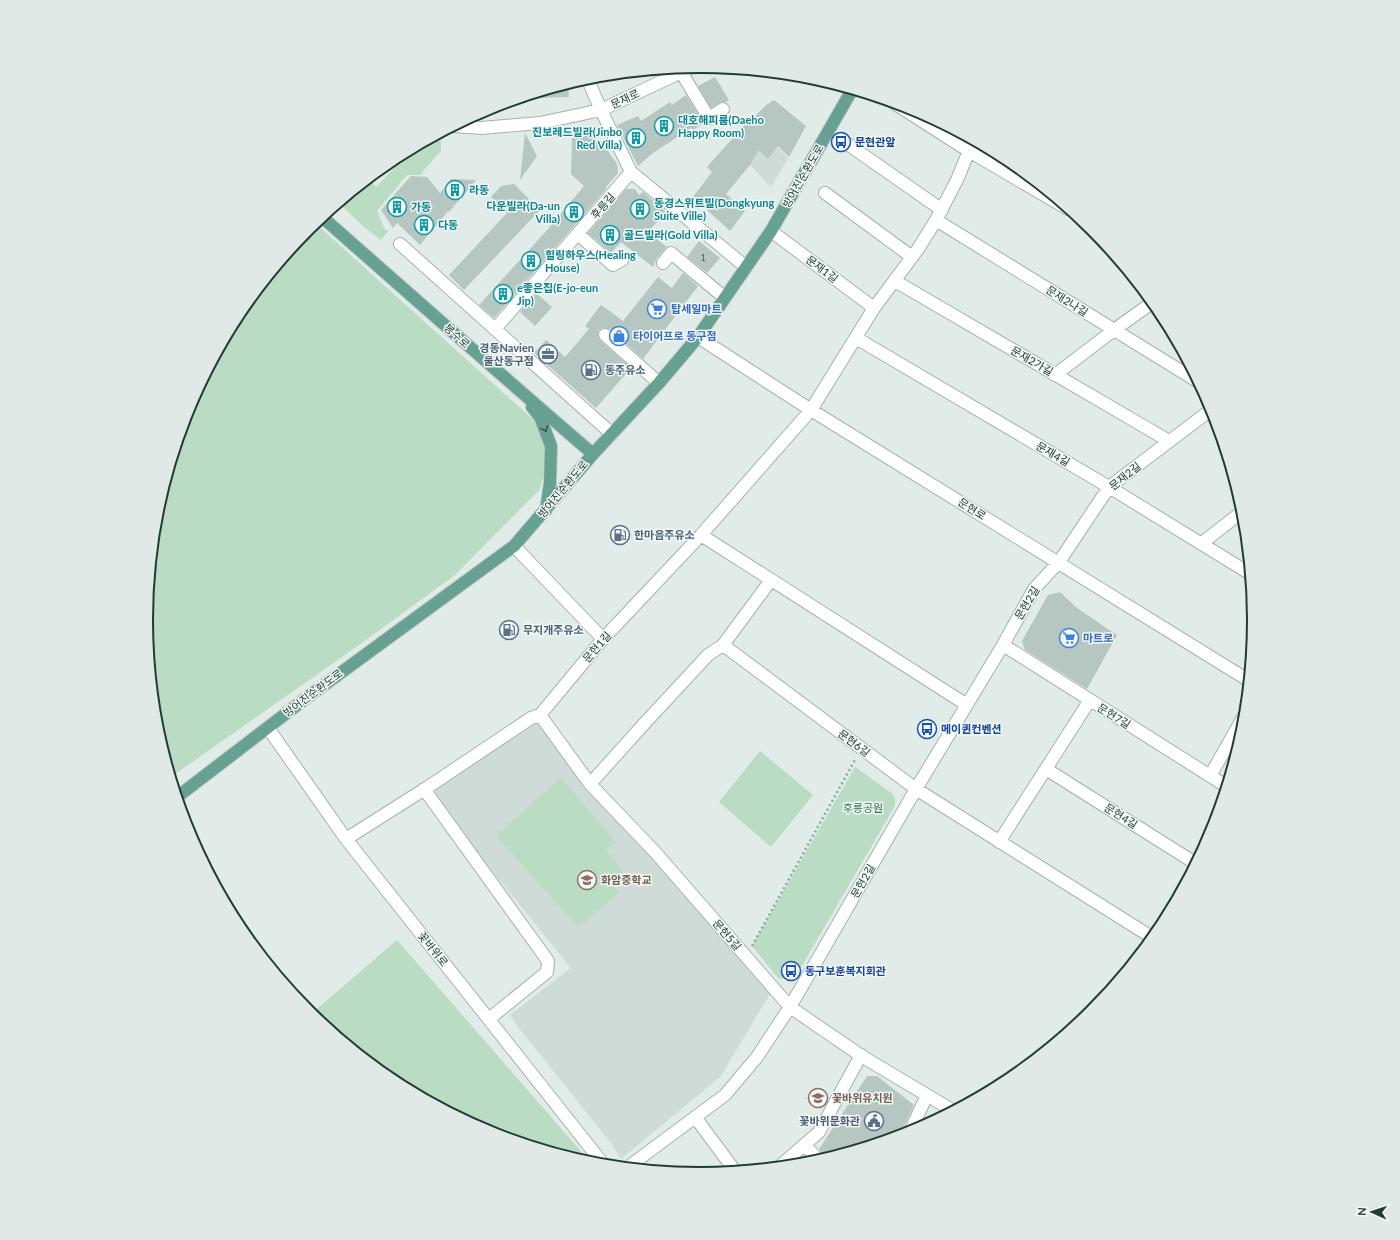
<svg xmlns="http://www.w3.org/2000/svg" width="1400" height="1240" font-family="Lato,'Noto Sans KR',sans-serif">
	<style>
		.built { fill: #cfdbd6 }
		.green { fill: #badcc4 }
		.building { fill: #b6c6c0 }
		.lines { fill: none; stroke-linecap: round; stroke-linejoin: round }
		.minor-casing { stroke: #a4b3ae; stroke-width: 14 }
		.major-casing { stroke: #c1c8c6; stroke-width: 14 }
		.path { stroke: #81afa1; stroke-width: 2.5; stroke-dasharray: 2 3; stroke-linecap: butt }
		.minor { stroke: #fff; stroke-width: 12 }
		.major { stroke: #66a192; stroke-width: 12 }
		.oneway { stroke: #32554c }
		.labels { text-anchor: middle; stroke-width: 3; stroke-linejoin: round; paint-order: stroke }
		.number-label { font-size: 9px; fill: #465e58 }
		.street-label { font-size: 11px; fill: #213c35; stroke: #f1f8f5 }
		.culture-label { font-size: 11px; font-weight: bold; fill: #0d838f; stroke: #f1f8f5; text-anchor: start }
		.transit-label { font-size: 11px; font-weight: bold; fill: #164399; stroke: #f1f8f5; text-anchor: start }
		.shop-label { font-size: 11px; font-weight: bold; fill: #366cbe; stroke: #f1f8f5; text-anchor: start }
		.service-label { font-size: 11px; font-weight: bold; fill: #4e5e75; stroke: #f1f8f5; text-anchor: start }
		.park-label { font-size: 11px; fill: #2c7248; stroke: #f1f8f5 }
		.education-label { font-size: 11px; font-weight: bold; fill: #785e54; stroke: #f1f8f5; text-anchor: start }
		.rim { fill: none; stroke: #213c35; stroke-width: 2 }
	</style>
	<rect width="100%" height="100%" fill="#e1ebe7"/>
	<path class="built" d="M750,119L788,158L771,187L750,165L730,189L707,167Z
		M533,715L772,991L720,1077L621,1159L611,1143L518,1027L510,1015L571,968L427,791Z"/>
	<path class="green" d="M430,139L441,141V151L424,170L421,175H407L377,211L384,228L388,231L381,240L364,227L339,203L368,179L376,187L410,152L409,150Z
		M315,223L538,424L549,455L540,489L455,575L359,645L171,777L157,728L146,620L157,512L188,408L239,312L308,228Z
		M760,751L813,795L771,847L719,802Z
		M855,767L893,794L895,800V806L796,976L790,980L778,978L752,946Z
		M561,777L616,843L606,850L626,876L613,885L619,893L578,927L496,836Z
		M397,940L591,1163L488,1132L392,1081L311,1014Z"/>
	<path class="building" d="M715,77L729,100L726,102L719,103L711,108L698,86Z
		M568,84L569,97L534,98L533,94Z
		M686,95L704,123L693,130L691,128L653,153L638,166L617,125L638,116L641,121L670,102L672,105Z
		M774,100L806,126L789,157L778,146L768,159L759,150L750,165L726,194L745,211L730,231L693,197L712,172L707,167L750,119L751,121L765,106Z
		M594,132L597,141H601L617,164L618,173L605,188H607L494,318L479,305L548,229L584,186L571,174L572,136Z
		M525,133L537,156L520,180Z
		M411,176L427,177L440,193L451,179L476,180L449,212L448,211L420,245L397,223L393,228L381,210Z
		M514,184L540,210L464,290L449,275L507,213L491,197L501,186Z
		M626,189H635L639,195L643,192L666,212L648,232L667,247L657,258L653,267L621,242L611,253L588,233Z
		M699,241L720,258L707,273L687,257Z
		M683,273L698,286L643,359L610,329L603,328L599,330L598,337L600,340L631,368L596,408L534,353L546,340L565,357L589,329L585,326L601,305L623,321L658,277L672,288Z
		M536,293L552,307L535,326L520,312Z
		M1060,592L1077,608L1117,635L1087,689L1025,650L1022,641L1048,595Z
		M867,1076H877L914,1105L903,1129V1135L825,1158L819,1149Z"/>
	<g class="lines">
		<defs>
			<path id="minor" d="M681,72L709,118L723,109
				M587,78L601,110L631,172L746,267
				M894,103L969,151L1068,209
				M454,126L482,128L540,123L601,110L692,67
				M849,145L942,210
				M825,193L912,257
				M936,220L1197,381
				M771,231L874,308
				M578,234L613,265L622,260
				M400,244L612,434
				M663,263L671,253L725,298
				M895,281L1169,441
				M495,329L631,172
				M605,335L659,383
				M698,337L811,410L1248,680
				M856,338L1109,487L1249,573
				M1055,375L1114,330L1153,302
				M701,535L967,705
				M1202,543L1243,511
				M514,546L603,639
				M723,645L771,580
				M1003,645L1226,786
				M540,715L590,784L655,852L790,1007L863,1057L952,1110
				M268,728L346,839L604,1165
				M1046,769L1195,863
				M1210,776L1244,716
				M590,784L644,724L708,655L723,645L916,789L1153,938
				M424,789L548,961L547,972L489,1019
				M346,839L428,787L531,718L540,715L603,639L701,535L811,410L874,308L918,249L936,220L957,180L973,141
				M999,842L1090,700
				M695,1117L735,1171
				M910,1132L927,1095
				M805,1145L818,1160
				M780,1166L819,1132L861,1055
				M628,1167L725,1095L757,1057L790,1007L916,789L1003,645L1034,589L1059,562L1109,487L1212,409"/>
			<path id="major" d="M322,217C412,296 502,376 593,454
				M532,407L540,417L551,446L550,483L546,510
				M177,797L305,699L514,546L593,454L659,383L698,337L771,231L852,90"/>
		</defs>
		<use href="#minor" class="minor-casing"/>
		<use href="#major" class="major-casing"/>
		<path class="path" d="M752,946L856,758"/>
		<use href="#minor" class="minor"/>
		<use href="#major" class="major"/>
	</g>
	<defs><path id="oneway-chevron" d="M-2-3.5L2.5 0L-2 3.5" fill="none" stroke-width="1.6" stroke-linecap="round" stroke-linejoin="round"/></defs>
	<use class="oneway" href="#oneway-chevron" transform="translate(545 429) rotate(69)"/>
	<defs>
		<symbol id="building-ring" viewBox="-11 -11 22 22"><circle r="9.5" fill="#f1f8f5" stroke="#0f9aa8" stroke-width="1.5"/><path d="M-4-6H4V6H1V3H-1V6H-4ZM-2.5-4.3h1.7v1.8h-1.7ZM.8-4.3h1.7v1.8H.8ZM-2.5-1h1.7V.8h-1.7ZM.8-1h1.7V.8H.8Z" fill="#0f9aa8"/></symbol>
		<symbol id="bus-ring" viewBox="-11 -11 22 22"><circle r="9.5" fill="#f1f8f5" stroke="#1a4fb4" stroke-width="1.5"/><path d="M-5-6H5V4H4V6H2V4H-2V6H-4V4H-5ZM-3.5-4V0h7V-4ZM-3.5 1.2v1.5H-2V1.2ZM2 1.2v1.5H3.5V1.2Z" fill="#1a4fb4"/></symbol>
		<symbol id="supermarket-ring" viewBox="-11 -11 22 22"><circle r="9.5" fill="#f1f8f5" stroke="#3f7fe0" stroke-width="1.5"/><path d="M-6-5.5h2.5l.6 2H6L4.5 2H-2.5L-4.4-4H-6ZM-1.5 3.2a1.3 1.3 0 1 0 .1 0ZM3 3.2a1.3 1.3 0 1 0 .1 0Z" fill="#3f7fe0"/></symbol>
		<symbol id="shop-ring" viewBox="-11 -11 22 22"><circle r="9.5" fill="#f1f8f5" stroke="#3f7fe0" stroke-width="1.5"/><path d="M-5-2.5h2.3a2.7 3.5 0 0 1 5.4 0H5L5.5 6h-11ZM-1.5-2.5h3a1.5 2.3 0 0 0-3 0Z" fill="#3f7fe0"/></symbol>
		<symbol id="office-ring" viewBox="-11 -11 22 22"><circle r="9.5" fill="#f1f8f5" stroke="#5c6f8a" stroke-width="1.5"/><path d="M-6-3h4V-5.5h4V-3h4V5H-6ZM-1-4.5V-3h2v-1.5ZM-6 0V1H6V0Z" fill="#5c6f8a"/></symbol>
		<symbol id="fuel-ring" viewBox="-11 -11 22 22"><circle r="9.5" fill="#f1f8f5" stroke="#5c6f8a" stroke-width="1.5"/><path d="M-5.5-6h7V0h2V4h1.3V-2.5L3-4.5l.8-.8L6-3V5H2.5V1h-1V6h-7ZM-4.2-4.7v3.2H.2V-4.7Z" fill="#5c6f8a"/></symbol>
		<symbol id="school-ring" viewBox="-11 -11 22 22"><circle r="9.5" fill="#f1f8f5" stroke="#8d6e63" stroke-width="1.5"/><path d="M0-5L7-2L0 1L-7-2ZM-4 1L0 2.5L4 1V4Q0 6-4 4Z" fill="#8d6e63"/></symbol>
		<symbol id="civic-ring" viewBox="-11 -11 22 22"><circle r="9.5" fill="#f1f8f5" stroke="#5c6f8a" stroke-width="1.5"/><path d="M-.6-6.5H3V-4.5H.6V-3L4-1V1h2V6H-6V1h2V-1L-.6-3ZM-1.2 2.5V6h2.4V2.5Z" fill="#5c6f8a"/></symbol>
	</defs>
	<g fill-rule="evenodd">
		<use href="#building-ring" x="653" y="115" width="22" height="22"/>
		<use href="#building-ring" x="625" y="127" width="22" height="22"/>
		<use href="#bus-ring" x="830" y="131" width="22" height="22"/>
		<use href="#building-ring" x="444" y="179" width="22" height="22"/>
		<use href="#building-ring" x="386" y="196" width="22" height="22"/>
		<use href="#building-ring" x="629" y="198" width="22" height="22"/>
		<use href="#building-ring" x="563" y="201" width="22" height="22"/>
		<use href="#building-ring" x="413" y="214" width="22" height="22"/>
		<use href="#building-ring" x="599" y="224" width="22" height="22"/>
		<use href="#building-ring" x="520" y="250" width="22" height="22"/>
		<use href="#building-ring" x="492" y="283" width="22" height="22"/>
		<use href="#supermarket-ring" x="646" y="298" width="22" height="22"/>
		<use href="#shop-ring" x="608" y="325" width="22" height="22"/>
		<use href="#office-ring" x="537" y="343" width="22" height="22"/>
		<use href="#fuel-ring" x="580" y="359" width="22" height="22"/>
		<use href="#fuel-ring" x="609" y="524" width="22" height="22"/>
		<use href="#fuel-ring" x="498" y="619" width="22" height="22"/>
		<use href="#supermarket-ring" x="1058" y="627" width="22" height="22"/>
		<use href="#bus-ring" x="916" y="718" width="22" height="22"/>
		<use href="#school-ring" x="576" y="869" width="22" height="22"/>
		<use href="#bus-ring" x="780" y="960" width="22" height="22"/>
		<use href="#school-ring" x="807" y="1087" width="22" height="22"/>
		<use href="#civic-ring" x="863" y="1110" width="22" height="22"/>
	</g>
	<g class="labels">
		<g class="number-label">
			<text x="703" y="261">1</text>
		</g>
		<g class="street-label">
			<text transform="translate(625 99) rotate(-25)" y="4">문재로</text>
			<text transform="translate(803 176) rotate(-60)" y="4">방어진순환도로</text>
			<text transform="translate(603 206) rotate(-49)" y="4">후릉길</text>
			<text transform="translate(822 269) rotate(37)" y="4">문재1길</text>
			<text transform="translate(1067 301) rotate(32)" y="4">문재2나길</text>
			<text transform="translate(457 336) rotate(42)" y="4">봉수로</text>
			<text transform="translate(1032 361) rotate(30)" y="4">문재2가길</text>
			<text transform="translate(1053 454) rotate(30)" y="4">문재4길</text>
			<text transform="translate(1125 476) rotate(-39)" y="4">문재2길</text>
			<text transform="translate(563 489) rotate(-50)" y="4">방어진순환도로</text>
			<text transform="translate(972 509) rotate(32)" y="4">문현로</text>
			<text transform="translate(1027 603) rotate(-59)" y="4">문현2길</text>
			<text transform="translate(597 647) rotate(-49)" y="4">문현1길</text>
			<text transform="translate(313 693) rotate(-37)" y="4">방어진순환도로</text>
			<text transform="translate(1114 716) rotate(32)" y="4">문현7길</text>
			<text transform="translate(854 743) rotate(37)" y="4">문현6길</text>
			<text transform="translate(1121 816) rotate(32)" y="4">문현4길</text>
			<text transform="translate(863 881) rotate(-60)" y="4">문현2길</text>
			<text transform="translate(727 935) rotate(49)" y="4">문현5길</text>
			<text transform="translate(433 949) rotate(51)" y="4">꽃바위로</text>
		</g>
		<g class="culture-label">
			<text x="678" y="124">대호해피룸(Daeho<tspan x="678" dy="13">Happy Room)</tspan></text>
			<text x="622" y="136" text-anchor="end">진보레드빌라(Jinbo<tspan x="622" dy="13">Red Villa)</tspan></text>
			<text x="469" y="194">라동</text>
			<text x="654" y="207">동경스위트빌(Dongkyung<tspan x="654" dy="13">Suite Ville)</tspan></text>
			<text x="560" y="210" text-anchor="end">다운빌라(Da-un<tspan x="560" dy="13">Villa)</tspan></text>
			<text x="411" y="211">가동</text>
			<text x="438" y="229">다동</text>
			<text x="624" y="239">골드빌라(Gold Villa)</text>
			<text x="545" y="259">힐링하우스(Healing<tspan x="545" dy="13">House)</tspan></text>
			<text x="517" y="292">e좋은집(E-jo-eun<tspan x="517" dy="13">Jip)</tspan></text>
		</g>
		<g class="transit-label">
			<text x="855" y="146">문현관앞</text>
			<text x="941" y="733">메이퀸컨벤션</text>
			<text x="805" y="975">동구보훈복지회관</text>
		</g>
		<g class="shop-label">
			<text x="671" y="313">탑세일마트</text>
			<text x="633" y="340">타이어프로 동구점</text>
			<text x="1083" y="642">마트로</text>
		</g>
		<g class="service-label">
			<text x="534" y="352" text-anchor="end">경동Navien<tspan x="534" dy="13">울산동구점</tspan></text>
			<text x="605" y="374">동주유소</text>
			<text x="634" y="539">한마음주유소</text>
			<text x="523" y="634">무지개주유소</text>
			<text x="860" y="1125" text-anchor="end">꽃바위문화관</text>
		</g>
		<g class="park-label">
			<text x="863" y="812">후릉공원</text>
		</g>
		<g class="education-label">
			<text x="601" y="884">화암중학교</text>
			<text x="832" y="1102">꽃바위유치원</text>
		</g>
	</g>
	<path d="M0 0H1400V1240H0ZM153 620a547 547 0 1 1 1094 0a547 547 0 1 1-1094 0Z" fill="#e0e9e6" fill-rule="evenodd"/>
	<path class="rim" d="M153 620a547 547 0 1 1 1094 0a547 547 0 1 1-1094 0Z"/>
	<g transform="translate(1372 1212) rotate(273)" stroke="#f1f8f5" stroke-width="3" paint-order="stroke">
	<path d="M0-3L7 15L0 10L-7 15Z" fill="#213c35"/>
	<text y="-6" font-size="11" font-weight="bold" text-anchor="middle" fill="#213c35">N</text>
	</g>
</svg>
